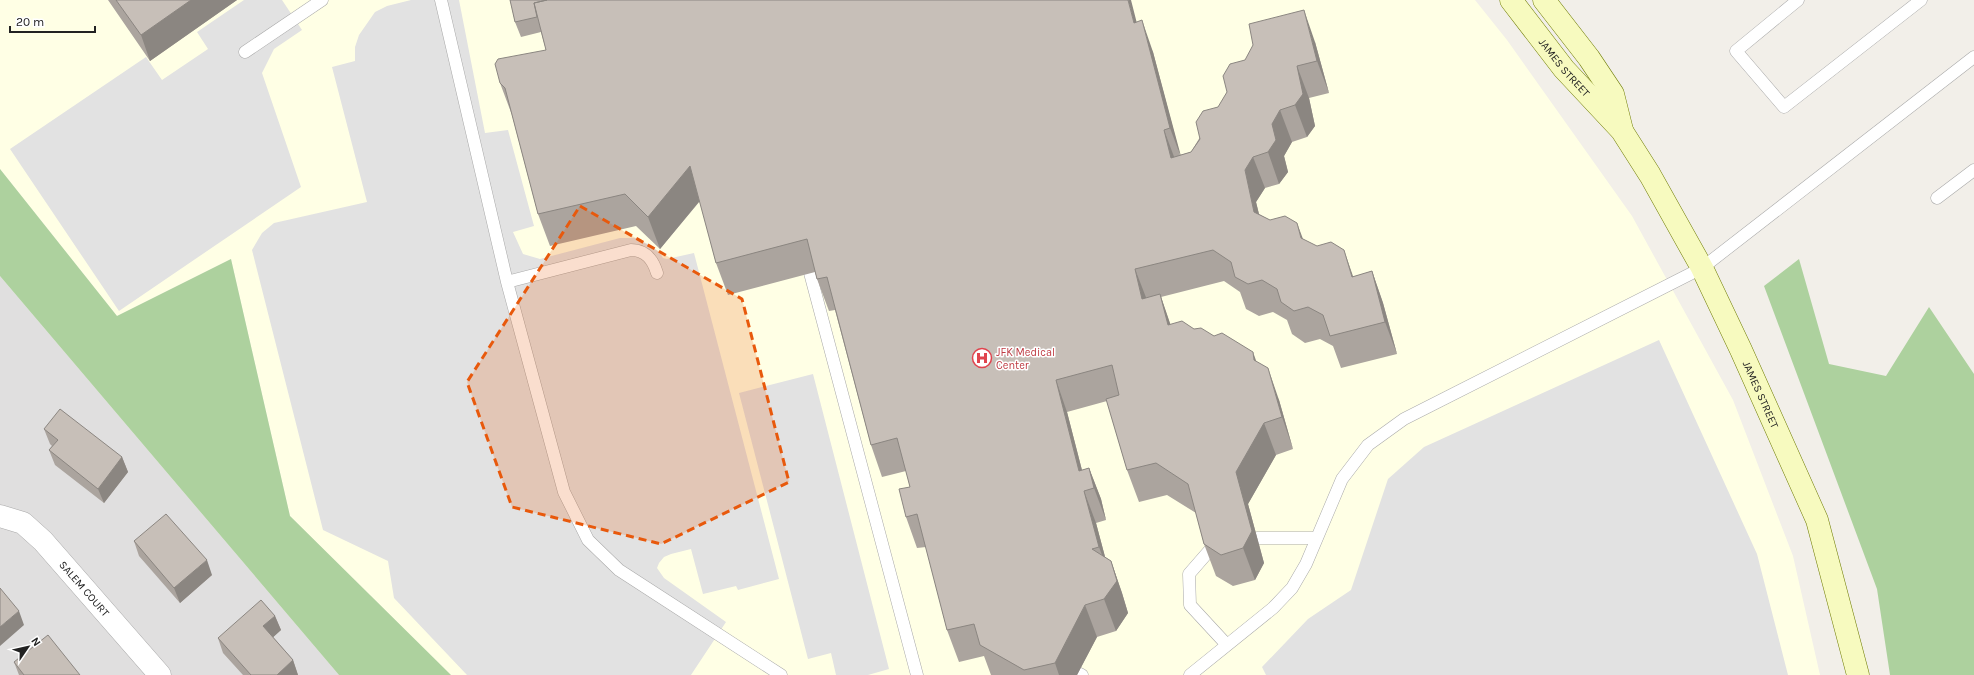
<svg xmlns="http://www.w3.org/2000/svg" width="1974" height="675" font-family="Karla,sans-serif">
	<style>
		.residential { fill: #e0dfdf }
		.education { fill: #ffffe5 }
		.forest { fill: #add19e }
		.parking { fill: #e2e2e2 }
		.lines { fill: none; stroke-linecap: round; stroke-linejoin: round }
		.lane-casing { stroke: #a9a9a9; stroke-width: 13 }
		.street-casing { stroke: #a9a9a9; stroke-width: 23 }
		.secondary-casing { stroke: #707d05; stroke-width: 23 }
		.lane { stroke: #fff; stroke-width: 12 }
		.street { stroke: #fff; stroke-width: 22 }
		.secondary { stroke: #f7fabf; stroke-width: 22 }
		.wall { fill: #aba49e }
		.shaded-wall { fill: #8b8681 }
		.building { fill: #c7bfb8; stroke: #8b8681 }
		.marked { fill: #e8590c; fill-opacity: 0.2; stroke: #e8590c; stroke-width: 3; stroke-dasharray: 8 5; stroke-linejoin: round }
		.labels { text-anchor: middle; stroke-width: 3; stroke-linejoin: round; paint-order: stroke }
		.street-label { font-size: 11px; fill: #222; stroke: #fff }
		.health-label { font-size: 11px; fill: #be3a42; stroke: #fff; text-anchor: start }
	</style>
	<rect width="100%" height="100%" fill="#f2efe9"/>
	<path class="residential" d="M0,276L339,675H0Z"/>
	<path class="education" d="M0,0H1475L1507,40L1632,216L1733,400L1793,556L1820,675H451L290,516L231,259L117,316L0,169Z"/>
	<path class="forest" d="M0,169L117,316L231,259L290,516L451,675H339L0,276Z
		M1799,259L1829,364L1886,376L1929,307L1974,374V675H1890L1877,589L1764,286Z"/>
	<path class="parking" d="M244,0H282L302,30L274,49L262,73L301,187L119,311L10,149L146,57L162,80L208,49L197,32Z
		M411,0H459L485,133L508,130L534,226L513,232L523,254L540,259L620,238H635L648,244L660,253L663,258L667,259L694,253L779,579L738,590L736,586L703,594L691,549L671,554L664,557L659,563L657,568L664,578L726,622L691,675H467L394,598L388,561L323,530L252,250L262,233L274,223L367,202L332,67L355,61V47L359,35L375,12L387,6Z
		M1659,340L1757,554L1788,675H1266L1262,667L1308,619L1351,590L1388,479L1424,447Z
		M813,374L889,669L868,675H836L831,653L808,659L739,393Z"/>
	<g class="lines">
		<defs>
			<path id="lane" d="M441,0L507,282L564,492L588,540L619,570L781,675
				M1798,0L1736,51L1784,107L1921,0
				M245,52L322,0
				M1937,198L1974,170
				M810,273L917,675
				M507,282L631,250C646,250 653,260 657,273
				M1257,538H1317
				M1209,551L1189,574L1190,605L1227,645
				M1078,673L1082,675
				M1190,675L1273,608L1292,588L1306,564L1342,479L1368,445L1404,419L1702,268L1974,57"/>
			<g id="street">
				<path id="s1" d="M0,516L23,523L43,541L160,675"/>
			</g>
			<g id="secondary">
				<path id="s2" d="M1511,0L1564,69L1622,131L1650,175L1702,268L1741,350L1817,520L1858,675"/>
				<path d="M1544,0L1589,58L1613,94L1622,130"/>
			</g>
		</defs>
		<use href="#lane" class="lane-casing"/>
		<use href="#street" class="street-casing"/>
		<use href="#secondary" class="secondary-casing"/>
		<use href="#lane" class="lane"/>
		<use href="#street" class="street"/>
		<use href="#secondary" class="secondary"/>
	</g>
	<path class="wall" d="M108,0H237L150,61Z
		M510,0L1137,22L1153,52L1180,155L1191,152L1218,107L1315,42L1329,93L1309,98L1315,126L1307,137L1292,142L1284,156L1288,172L1279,184L1265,188L1256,202L1259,214L1303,239L1353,277L1372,271L1383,303L1397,354L1341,368L1333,346L1320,339L1305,343L1292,334L1287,320L1273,312L1259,316L1246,309L1240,292L1224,281L1161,297L1170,324L1194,329L1214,336L1256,361L1279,400L1293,449L1276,455L1248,504L1264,563L1255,580L1233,586L1216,576L1204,544L1196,513L1167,495L1139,502L1127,470L1107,401L1067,412L1082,470L1089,468L1101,499L1106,520L1096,523L1105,557L1111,561L1122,593L1128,613L1116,631L1097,637L1077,675H991L984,656L959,662L947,630L926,547L917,548L906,517L910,487L906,471L882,477L871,445L835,310L829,311L817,279L815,272L728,295L716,263L700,201L660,249L636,226L550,246L538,214L512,115L500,83L546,50L541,32L521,37L515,22Z
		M44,429L122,457L128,472L104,503L55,465L49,450L52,446L50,444Z
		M134,541L212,575L180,603L139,556Z
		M275,616L281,630L273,637L293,660L298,675H243L223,653L218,638Z
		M14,662L80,675H19Z"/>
	<path class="shaded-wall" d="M191,0H237L150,61L141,35Z
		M1128,0H1131L1145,55L1134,23Z
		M1304,10L1315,42L1329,93L1317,61Z
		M1142,20L1153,52L1182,160L1170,128Z
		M1297,66L1309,98L1315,126L1307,137L1295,105Z
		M1280,110L1292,142L1284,156L1288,172L1279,184L1268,152L1272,124Z
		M1164,130L1176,162L1171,158Z
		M1253,157L1265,188L1256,202L1266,243L1254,212L1245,170Z
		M690,166L702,198L660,249L648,217Z
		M1297,223L1309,255L1301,238Z
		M1344,250L1355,282L1352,277Z
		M1135,269L1147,300L1142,299Z
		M1372,271L1383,303L1397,354L1385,322Z
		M1160,294L1171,326L1168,325Z
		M1253,352L1264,383L1254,360Z
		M1268,368L1279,400L1293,449L1282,417Z
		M1056,380L1067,412L1087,490L1079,471Z
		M1264,423L1276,455L1248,504L1264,563L1255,580L1243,548L1236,472Z
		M122,457L128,472L104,503L98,489Z
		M1089,468L1101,499L1106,520L1094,488Z
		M1084,491L1096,523L1111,579L1099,547Z
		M207,560L212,575L180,603L174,588Z
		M1111,561L1122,593L1128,613L1116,631L1104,599Z
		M1085,605L1097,637L1077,675H1059L1055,663Z
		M19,611L24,625L0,646V627Z
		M275,616L281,630L269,641L263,626Z
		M293,660L298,675H277Z"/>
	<path class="building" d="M116,0H191L141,35Z
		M510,0H547L534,3L537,17L515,22Z
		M547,0H1128L1134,23L1142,20L1170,128L1164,130L1171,158L1191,152L1200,139L1196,122L1203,111L1218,107L1227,92L1223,76L1230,64L1245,60L1253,45L1249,24L1304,10L1317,61L1297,66L1303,94L1295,105L1280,110L1272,124L1276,140L1268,152L1253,157L1245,170L1254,212L1270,220L1285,216L1297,223L1301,238L1317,246L1331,242L1344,250L1352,277L1372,271L1385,322L1330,336L1323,315L1308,307L1294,311L1281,302L1277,289L1262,280L1248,284L1235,277L1231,262L1213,250L1135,269L1142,299L1160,294L1168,325L1182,321L1194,329L1201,328L1214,336L1222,333L1253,352L1254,360L1268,368L1282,417L1264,423L1236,472L1252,531L1243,548L1221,555L1204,544L1188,484L1156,463L1127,470L1106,399L1119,395L1112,365L1056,380L1079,471L1089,468L1094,488L1084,491L1099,547L1092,549L1111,561L1117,581L1104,599L1085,605L1055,663L1024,670L980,645L974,624L947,630L917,514L906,517L899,489L910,487L897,438L871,445L827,277L817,279L807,239L716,263L690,166L648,217L625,194L538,214L505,88L500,83L495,64L498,59L546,50L534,3Z
		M60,409L122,457L98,489L49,450L58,440L44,429Z
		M166,514L207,560L174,588L134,541Z
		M0,588L19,611L0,627Z
		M261,600L275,616L263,626L293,660L277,675H251L218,638Z
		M48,635L80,675H24L14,662Z"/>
	<path class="marked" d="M580,206L742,299L789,482L661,544L512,507L467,382Z"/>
	<defs>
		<symbol id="hospital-ring" viewBox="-11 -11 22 22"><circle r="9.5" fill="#fff" stroke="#e0444e" stroke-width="1.5"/><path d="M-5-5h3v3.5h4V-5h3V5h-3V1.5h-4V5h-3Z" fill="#e0444e"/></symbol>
	</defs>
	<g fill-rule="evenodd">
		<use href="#hospital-ring" x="971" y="347" width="22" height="22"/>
	</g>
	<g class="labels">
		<g class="street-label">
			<text dy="4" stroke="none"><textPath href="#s2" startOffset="86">JAMES STREET</textPath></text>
			<text dy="4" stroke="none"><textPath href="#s2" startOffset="470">JAMES STREET</textPath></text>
			<text dy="4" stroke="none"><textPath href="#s1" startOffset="114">SALEM COURT</textPath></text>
		</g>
		<g class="health-label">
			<text x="996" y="356">JFK Medical<tspan x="996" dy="13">Center</tspan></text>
		</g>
	</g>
	<g transform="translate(28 647) rotate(56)" stroke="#ffffff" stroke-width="3" paint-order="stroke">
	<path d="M0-3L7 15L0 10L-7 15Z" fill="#222222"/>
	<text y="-6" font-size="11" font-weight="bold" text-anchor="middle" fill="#222222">N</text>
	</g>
	<path d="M10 26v6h85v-6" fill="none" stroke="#222222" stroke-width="2"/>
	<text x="16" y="26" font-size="12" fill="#222222" stroke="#ffffff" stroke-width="3" paint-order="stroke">20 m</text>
</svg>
